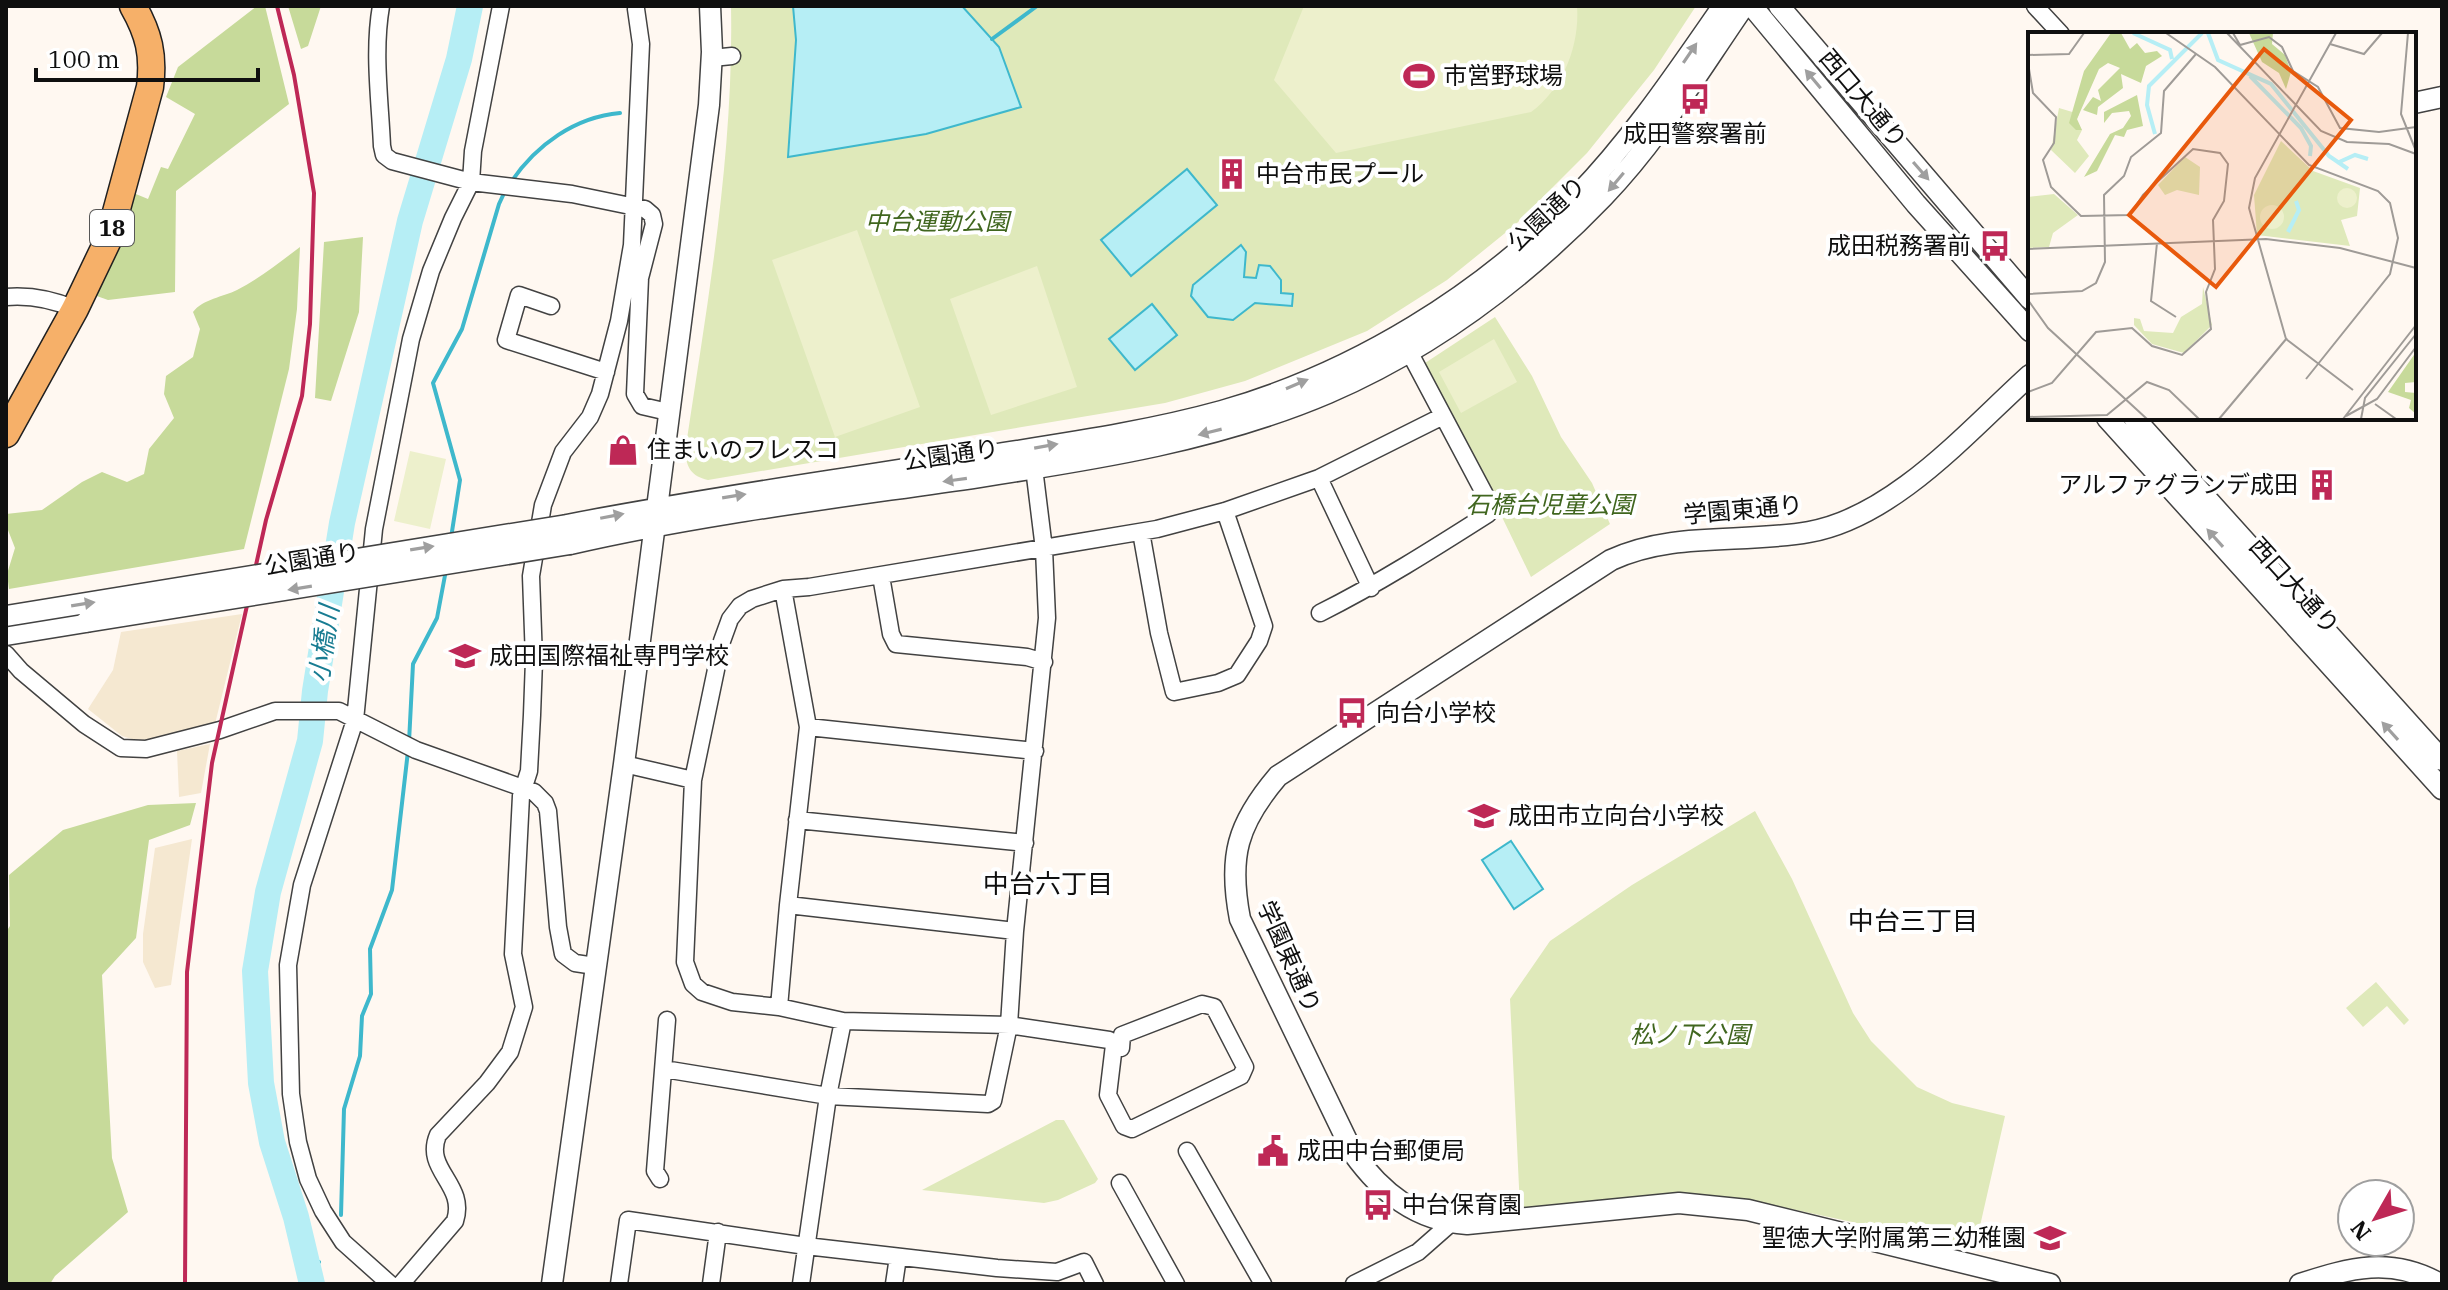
<svg xmlns="http://www.w3.org/2000/svg" width="2448" height="1290" font-family="'IBM Plex Serif','Noto Sans JP',serif">
	<style>
		.farmland { fill: #f5e8d1 }
		.green { fill: #dfe9ba }
		.forest { fill: #c7da9a }
		.pitch { fill: #edf0cc }
		.water { fill: #b6eef5; stroke: #3eb8cc; stroke-width: 2 }
		.lines { fill: none; stroke-linecap: round; stroke-linejoin: round }
		.stream { stroke: #3eb8cc; stroke-width: 4 }
		.river { stroke: #b6eef5; stroke-width: 26 }
		.minor-casing { stroke: #424242; stroke-width: 19 }
		.tertiary-casing { stroke: #424242; stroke-width: 23 }
		.primary-casing { stroke: #202020; stroke-width: 29 }
		.minor { stroke: #fff; stroke-width: 16 }
		.tertiary { stroke: #fff; stroke-width: 20 }
		.primary { stroke: #f6b069; stroke-width: 26 }
		.rail { stroke: #be2856; stroke-width: 4 }
		.tertiary-bridge-casing { stroke: #424242; stroke-width: 23; stroke-linecap: butt }
		.tertiary-bridge { stroke: #fff; stroke-width: 20 }
		.oneway { fill: #9f9f9f }
		.labels { text-anchor: middle; stroke-width: 8; stroke-linejoin: round; paint-order: stroke }
		.shield { fill: #fff; stroke: #575757; stroke-width: 2 }
		.shield-label { font-size: 22px; font-weight: bold; fill: #0f0f0f }
		.poi-label { font-size: 24px; fill: #0f0f0f; stroke: #fff; text-anchor: start }
		.street-label { font-size: 24px; fill: #0f0f0f; stroke: #fff }
		.park-label { font-size: 24px; font-style: italic; fill: #40661f; stroke: #fff }
		.water-label { font-size: 26px; font-style: italic; fill: #187c92; stroke: #fff }
		.neighbourhood-label { font-size: 26px; fill: #0f0f0f; stroke: #fff }
		.inset-river { fill: none; stroke: #b6eef5; stroke-width: 4 }
		.inset-road { fill: none; stroke: #9f9b97; stroke-width: 2 }
		.view { fill: #e8590c; fill-opacity: 0.15; stroke: #e8590c; stroke-width: 4 }
		.inset-edge { fill: none; stroke: #0f0f0f; stroke-width: 4 }
	</style>
	<rect width="100%" height="100%" fill="#fff8f1"/>
	<path class="farmland" d="M242,614L215,724L144,740L132,739L122,736L88,709L113,670L121,632Z
		M210,744L201,793L179,797L177,751Z
		M192,839L171,985L155,988L143,962V934L155,848Z"/>
	<path class="green" d="M731,6H1696L1654,70L1587,153L1515,225L1447,280L1367,331L1245,381L1165,403L708,480C691,476 687,468 685,452C707,305 734,156 731,6Z
		M1495,317L1532,376L1561,437L1592,483L1610,524L1531,577L1487,486L1422,365Z
		M1755,811L1792,879L1853,1013L1871,1041L1917,1087L1952,1103L2005,1116L1975,1248L1768,1204L1676,1193L1520,1208L1510,999L1550,941L1632,885Z
		M2376,982L2409,1020L2404,1025L2387,1006L2363,1027L2346,1008Z
		M1056,1120H1064L1098,1179L1095,1183L1058,1200L1044,1203L922,1190Z"/>
	<path class="forest" d="M257,6H265L289,104L176,191L175,292L108,300L94,295L131,192L148,199L161,167L168,169L195,114L166,97L178,67Z
		M288,6H321L308,46L301,49Z
		M363,237L359,312L331,401L315,398L324,242Z
		M300,247L297,309L289,369L244,549L9,589L7,574L15,548L6,525V514L42,510L82,482L102,472L127,482L144,474L149,449L174,418L164,394L166,376L193,357L200,329L193,312C203,299 223,297 237,290C260,278 280,262 300,247Z
		M196,803L190,825L149,840L136,938L102,975L112,1158L128,1212L55,1276L50,1284H6V932L10,926L9,875L63,830L148,805Z"/>
	<path class="pitch" d="M1304,6H1577C1580,45 1563,89 1531,112L1336,153L1274,80Z
		M857,230L920,407L835,437L772,260Z
		M1037,266L1077,387L991,415L950,299Z
		M1494,339L1517,382L1461,413L1439,372Z
		M410,451L446,459L430,529L394,521Z"/>
	<path class="water" d="M793,6H962L999,47L1021,107L926,134L788,157L796,40Z
		M1187,169L1217,205L1131,276L1101,240Z
		M1241,245L1246,252L1244,277L1256,278L1259,265L1270,266L1281,280V293L1293,294L1292,306L1255,303L1233,320L1208,317L1191,296L1193,285Z
		M1152,304L1177,335L1135,370L1109,339Z
		M1511,841L1543,889L1514,909L1482,860Z"/>
	<g class="lines">
		<path class="stream" d="M992,39L1037,6
			M511,182C536,145 575,117 620,113
			M451,538L460,480L433,383L462,329L499,204L506,189
			M409,742L413,664L437,618L446,570
			M341,1215L344,1109L360,1056L362,1016L371,994L370,949L392,890L408,751
			M308,1267L319,1262"/>
		<path class="river" d="M312,1284L296,1217L272,1142L261,1083L255,971L268,892L310,741L315,691L342,523L410,221L459,59L470,6"/>
		<defs>
			<path id="minor" d="M381,6C373,52 380,100 382,146L384,155L392,161L471,182L572,194L645,209L652,215L654,224L640,278L635,394L642,406L668,412
				M2035,6L2061,34
				M712,58L732,56
				M6,297C29,295 54,300 75,309
				M551,306L519,295L506,340L606,372
				M1319,478L1371,588
				M1141,532L1159,633L1174,692L1218,683L1237,675L1259,641L1264,626L1225,511
				M881,576L891,634L896,644L1027,657L1044,662
				M1320,613C1378,584 1433,549 1488,514L1491,506L1404,342
				M6,654L21,671L84,724L121,748L146,749L220,730L275,711H339L416,750L534,792L545,803L548,811L558,927L563,954L575,963L595,966
				M808,727L1035,751
				M624,764L693,780
				M797,820L1025,843
				M788,905L1015,931
				M1202,1004L1214,1007L1245,1067L1241,1076L1132,1129L1124,1126L1108,1095L1114,1045L1121,1048L1122,1035Z
				M779,1007L788,905L808,727L783,589
				M1121,1048L1109,1040L1009,1025L843,1021L779,1007L732,1002L702,992L693,984L685,962L693,780L722,641L730,619L740,606L752,599L783,589L809,587L1157,529L1225,511L1319,478L1441,417
				M664,1069L828,1096L988,1104L993,1101L1009,1025L1015,931L1047,618L1044,549L1034,468
				M1187,1151L1263,1284
				M660,1179L655,1171L667,1020
				M1120,1183L1176,1284
				M390,1284L343,1242L323,1211L308,1179L298,1142L291,1094L288,965L302,885L355,720L374,529L411,339L431,271L453,218L471,182L473,151L501,6
				M401,1284L455,1221C467,1184 423,1170 438,1135L487,1083L510,1052L524,1007L513,954L521,796L529,771L532,715L534,660L531,576L543,505L563,452L590,417L600,394L619,321L632,245L641,44L636,9
				M619,1284L628,1220L806,1246L997,1268L1057,1272L1084,1262L1095,1284
				M711,1284L718,1232
				M801,1284L828,1096L843,1021
				M894,1284L898,1257
				M1354,1284L1418,1252L1451,1223"/>
			<path id="tertiary" d="M1752,6L1916,204L2030,331
				M1779,6L2030,299
				M2414,103L2442,97
				M2030,375C1968,431 1894,517 1809,532C1742,544 1673,531 1611,560L1278,776C1237,824 1228,857 1240,919L1353,1153C1381,1192 1416,1221 1467,1224L1679,1203L1748,1210L2050,1284
				M2107,418L2442,789
				M2134,418L2442,760
				M567,525C699,499 834,481 967,459C1052,445 1139,434 1222,411C1355,373 1482,295 1577,196C1633,138 1677,72 1723,6
				M570,544C705,513 843,497 979,477C1097,459 1218,440 1328,393C1432,348 1525,278 1603,197C1658,140 1699,71 1744,6
				M6,635L86,622
				M552,1284L624,764L709,105L712,52L710,6
				M2300,1284C2350,1268 2391,1256 2440,1284"/>
			<path id="primary" d="M6,434L75,309L109,238L150,87C154,55 149,34 133,6"/>
		</defs>
		<use href="#minor" class="minor-casing"/>
		<use href="#tertiary" class="tertiary-casing"/>
		<use href="#primary" class="primary-casing"/>
		<use href="#minor" class="minor"/>
		<use href="#tertiary" class="tertiary"/>
		<use href="#primary" class="primary"/>
		<path class="rail" d="M185,1284L187,972L212,763L266,520L302,396L310,324L314,193L294,75L277,6"/>
		<defs>
			<path id="tertiary-bridge" d="M6,616L567,525
				M86,622L570,544"/>
		</defs>
		<use href="#tertiary-bridge" class="tertiary-bridge-casing"/>
		<use href="#tertiary-bridge" class="tertiary-bridge"/>
	</g>
	<defs><path id="oneway-solid" d="M-6-.8H1V-3.2L6.5 0L1 3.2V.8H-6Z" transform="scale(2)"/></defs>
	<g class="oneway">
		<use href="#oneway-solid" transform="translate(1690 53) rotate(-56)"/>
		<use href="#oneway-solid" transform="translate(1813 79) rotate(-130)"/>
		<use href="#oneway-solid" transform="translate(1921 171) rotate(49)"/>
		<use href="#oneway-solid" transform="translate(1616 182) rotate(130)"/>
		<use href="#oneway-solid" transform="translate(1297 384) rotate(-23)"/>
		<use href="#oneway-solid" transform="translate(1210 432) rotate(166)"/>
		<use href="#oneway-solid" transform="translate(1046 446) rotate(-10)"/>
		<use href="#oneway-solid" transform="translate(955 480) rotate(172)"/>
		<use href="#oneway-solid" transform="translate(734 496) rotate(-9)"/>
		<use href="#oneway-solid" transform="translate(612 516) rotate(-11)"/>
		<use href="#oneway-solid" transform="translate(2215 538) rotate(-132)"/>
		<use href="#oneway-solid" transform="translate(422 548) rotate(-9)"/>
		<use href="#oneway-solid" transform="translate(300 588) rotate(171)"/>
		<use href="#oneway-solid" transform="translate(83 604) rotate(-9)"/>
		<use href="#oneway-solid" transform="translate(2390 731) rotate(-132)"/>
	</g>
	<defs>
		<symbol id="stadium-bare" viewBox="-9 -9 18 18"><path d="M0-5a6.5 5 0 1 0 0 10a6.5 5 0 1 0 0-10ZM-3.5-1.8h7v3.6h-7Z" fill="#be2856" stroke="#fff" stroke-width="2.5" paint-order="stroke"/></symbol>
		<symbol id="bus-bare" viewBox="-9 -9 18 18"><path d="M-5-6H5V4H4V6H2V4H-2V6H-4V4H-5ZM-3.5-4V0h7V-4ZM-3.5 1.2v1.5H-2V1.2ZM2 1.2v1.5H3.5V1.2Z" fill="#be2856" stroke="#fff" stroke-width="2.5" paint-order="stroke"/></symbol>
		<symbol id="building-bare" viewBox="-9 -9 18 18"><path d="M-4-6H4V6H1V3H-1V6H-4ZM-2.5-4.3h1.7v1.8h-1.7ZM.8-4.3h1.7v1.8H.8ZM-2.5-1h1.7V.8h-1.7ZM.8-1h1.7V.8H.8Z" fill="#be2856" stroke="#fff" stroke-width="2.5" paint-order="stroke"/></symbol>
		<symbol id="shop-bare" viewBox="-9 -9 18 18"><path d="M-5-2.5h2.3a2.7 3.5 0 0 1 5.4 0H5L5.5 6h-11ZM-1.5-2.5h3a1.5 2.3 0 0 0-3 0Z" fill="#be2856" stroke="#fff" stroke-width="2.5" paint-order="stroke"/></symbol>
		<symbol id="school-bare" viewBox="-9 -9 18 18"><path d="M0-5L7-2L0 1L-7-2ZM-4 1L0 2.5L4 1V4Q0 6-4 4Z" fill="#be2856" stroke="#fff" stroke-width="2.5" paint-order="stroke"/></symbol>
		<symbol id="civic-bare" viewBox="-9 -9 18 18"><path d="M-.6-6.5H3V-4.5H.6V-3L4-1V1h2V6H-6V1h2V-1L-.6-3ZM-1.2 2.5V6h2.4V2.5Z" fill="#be2856" stroke="#fff" stroke-width="2.5" paint-order="stroke"/></symbol>
	</defs>
	<g fill-rule="evenodd">
		<use href="#stadium-bare" x="1397" y="54" width="44" height="44"/>
		<use href="#bus-bare" x="1673" y="77" width="44" height="44"/>
		<use href="#building-bare" x="1210" y="152" width="44" height="44"/>
		<use href="#bus-bare" x="1973" y="224" width="44" height="44"/>
		<use href="#shop-bare" x="601" y="428" width="44" height="44"/>
		<use href="#building-bare" x="2300" y="463" width="44" height="44"/>
		<use href="#school-bare" x="443" y="634" width="44" height="44"/>
		<use href="#bus-bare" x="1330" y="691" width="44" height="44"/>
		<use href="#school-bare" x="1462" y="794" width="44" height="44"/>
		<use href="#civic-bare" x="1251" y="1129" width="44" height="44"/>
		<use href="#bus-bare" x="1356" y="1183" width="44" height="44"/>
		<use href="#school-bare" x="2028" y="1216" width="44" height="44"/>
	</g>
	<g class="labels">
		<rect class="shield" x="90" y="210" width="44" height="36" rx="6"/>
		<g class="shield-label">
			<text x="112" y="236">18</text>
		</g>
		<g class="poi-label">
			<text x="1443" y="84">市営野球場</text>
			<text x="1695" y="142" text-anchor="middle">成田警察署前</text>
			<text x="1256" y="182">中台市民プール</text>
			<text x="1971" y="254" text-anchor="end">成田税務署前</text>
			<text x="647" y="458">住まいのフレスコ</text>
			<text x="2298" y="493" text-anchor="end">アルファグランデ成田</text>
			<text x="489" y="664">成田国際福祉専門学校</text>
			<text x="1376" y="721">向台小学校</text>
			<text x="1508" y="824">成田市立向台小学校</text>
			<text x="1297" y="1159">成田中台郵便局</text>
			<text x="1402" y="1213">中台保育園</text>
			<text x="2026" y="1246" text-anchor="end">聖徳大学附属第三幼稚園</text>
		</g>
		<g class="street-label">
			<text transform="translate(1863 99) rotate(50)" y="8">西口大通り</text>
			<text transform="translate(1547 214) rotate(-43)" y="8">公園通り</text>
			<text transform="translate(951 455) rotate(-8)" y="8">公園通り</text>
			<text transform="translate(1743 510) rotate(-5)" y="8">学園東通り</text>
			<text transform="translate(312 559) rotate(-9)" y="8">公園通り</text>
			<text transform="translate(2294 586) rotate(48)" y="8">西口大通り</text>
			<text transform="translate(1289 957) rotate(66)" y="8">学園東通り</text>
		</g>
		<g class="park-label">
			<text x="937" y="230">中台運動公園</text>
			<text x="1550" y="513">石橋台児童公園</text>
			<text x="1690" y="1043">松ノ下公園</text>
		</g>
		<g class="water-label">
			<text transform="translate(324 644) rotate(-82)" y="9">小橋川</text>
		</g>
		<g class="neighbourhood-label">
			<text x="1048" y="893">中台六丁目</text>
			<text x="1913" y="930">中台三丁目</text>
		</g>
	</g>
	<g transform="translate(2028 32)">
		<rect width="388" height="388" fill="#fff8f1"/>
		<path d="M31,76L51,82L47,92L54,98L49,108L61,124L47,141L23,118ZM253,109L285,139L332,156L329,184L313,188L322,214L229,203L226,163ZM157,125L172,135L171,163L149,158L137,163L130,153ZM26,162L50,183L25,201L21,215L0,216V165ZM175,255L184,293L156,321L124,312L106,293V286L112,287L116,299L145,301L153,285L174,272Z" fill="#dfe9ba"/>
		<path d="M83,1H93L102,17L109,11L117,21L129,19L134,24L118,34L113,51L93,42L95,56L70,75L69,83L55,78L65,65L73,69L70,58L92,36L80,31L71,37L49,87L54,98H48L41,91L56,39ZM221,1H245L244,12L257,23L263,40L258,57L251,41L234,30ZM109,63L115,94L99,98L96,105L87,103L69,139L56,145L82,102L95,96L103,84L101,79L84,81L76,91V80ZM388,320V350L377,351V360L388,361V382L381,376L383,368L360,360Z" fill="#c7da9a"/>
		<path d="M309 166a10 10 0 1 1 20 0a10 10 0 1 1-20 0ZM232 185a12 12 0 1 1 24 0a12 12 0 1 1-24 0Z" fill="#edf0cc"/>
		<path class="inset-river" d="M105,1L142,18L144,27M180,1L190,28L243,52L301,124L320,137M222,44L273,96L283,114L282,124M127,102L119,73L121,54L174,1M309,131L327,123L340,127M260,200L271,178L268,169"/>
		<path class="inset-road" d="M138,1L187,35L281,133L350,159L362,171L370,206L362,242L278,347M199,1L293,99L319,110L361,112L388,122M205,1L212,13L241,5L254,15L265,39L290,55L312,96L351,100L388,95M308,1L227,146L221,176L258,307L325,358M380,1L373,82L388,119M302,12L336,22L354,1M0,23L41,22L56,1M0,31L5,61L28,85L26,111L15,128L23,155L53,184L102,183L115,163L165,117L192,121L200,132L196,169L185,188L187,237L178,260L183,297L154,323L124,314L104,296L68,300L24,351L0,360M129,211L123,269L148,285M0,217L238,207L312,216L388,236M0,262L54,259L68,251L77,230L76,163L96,144L103,125L133,101L136,59L168,22M0,268L20,296L119,387M347,372L368,387M318,384L349,367L388,315M0,385L79,383L119,350L141,358L171,387M191,387L259,306M315,387L388,293M333,387L337,366L388,302"/>
		<path class="view" d="M236,17L323,88L188,255L101,183Z"/>
		<rect width="388" height="388" class="inset-edge"/>
	</g>
	<rect width="2448" height="1290" fill="none" stroke="#0f0f0f" stroke-width="16"/>
	<g transform="translate(2376 1218) rotate(231)"><circle r="38" fill="#ffffff" stroke="#9f9f9f" stroke-width="2"/>
	<path d="M0-6L14 30L0 20L-14 30Z" fill="#be2856"/>
	<text y="-12" font-size="22" font-weight="bold" text-anchor="middle" fill="#0f0f0f">N</text>
	</g>
	<path d="M36 68v12h222v-12" fill="none" stroke="#0f0f0f" stroke-width="4"/>
	<text x="48" y="68" font-size="24" fill="#0f0f0f" stroke="#ffffff" stroke-width="6" paint-order="stroke">100 m</text>
</svg>
